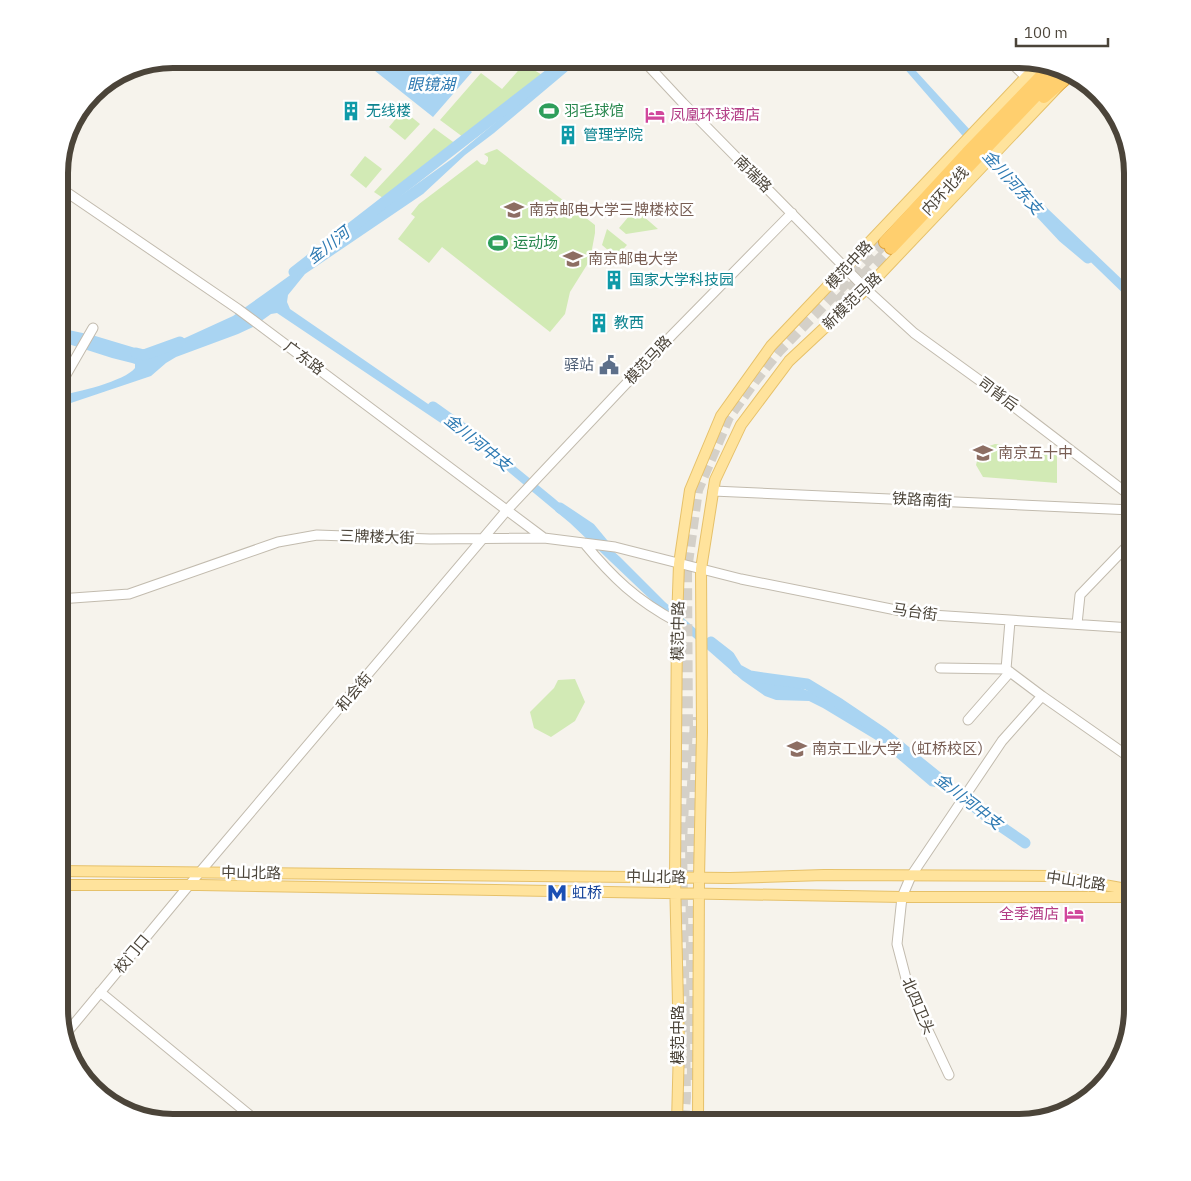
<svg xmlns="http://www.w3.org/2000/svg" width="1191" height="1181" font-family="'IBM Plex Sans','Noto Sans SC',sans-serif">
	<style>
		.green { fill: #d2eab5 }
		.water { fill: #a9d4f2 }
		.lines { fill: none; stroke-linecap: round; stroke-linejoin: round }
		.river { stroke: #a9d4f2; stroke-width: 11 }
		.highway-tunnel { stroke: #d4d0c8; stroke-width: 12; stroke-dasharray: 12 6; stroke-linecap: butt }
		.minor-casing { stroke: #c2bbae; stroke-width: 11 }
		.major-casing { stroke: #e6c16a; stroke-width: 12 }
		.highway-casing { stroke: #e0a43c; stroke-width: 14 }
		.minor { stroke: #fff; stroke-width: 9 }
		.major { stroke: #ffe39c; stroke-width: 10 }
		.highway { stroke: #ffcf6e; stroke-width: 12 }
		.labels { text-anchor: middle; stroke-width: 5; stroke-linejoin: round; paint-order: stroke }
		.culture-label { font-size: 15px; fill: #0d838f; stroke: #fff; text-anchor: start }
		.leisure-label { font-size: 15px; fill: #27864d; stroke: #fff; text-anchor: start }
		.hotel-label { font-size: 15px; fill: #b23c85; stroke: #fff; text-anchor: start }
		.street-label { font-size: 15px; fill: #4b4439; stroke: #fff }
		.education-label { font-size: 15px; fill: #785e54; stroke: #fff; text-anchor: start }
		.service-label { font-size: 15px; fill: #4e5e75; stroke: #fff; text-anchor: end }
		.transit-label { font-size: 15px; fill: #164399; stroke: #fff; text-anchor: start }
		.water-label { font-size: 16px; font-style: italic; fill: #2e7ab2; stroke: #fff }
		.rim { fill: none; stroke: #4b4439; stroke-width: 6 }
	</style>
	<rect width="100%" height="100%" fill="#f6f3ec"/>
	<path class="green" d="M524,64L544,76L467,140L440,120L481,73L502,89Z
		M403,110L420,124L405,140L389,127Z
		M434,128L460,147L386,200L374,192Z
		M497,149L595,225V233L590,260L570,292L565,314L550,332L442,247L429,263L398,239L415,217L411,214L419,204L477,160L481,164L485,165L488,161V157L484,154Z
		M365,156L382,169L366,188L350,175Z
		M635,209L658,229L626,234L619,228Z
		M607,229L627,245L616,257L602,245Z
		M995,444L1045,449L1057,456V483L983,477L976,465L980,449Z
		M575,679L585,702L575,721L551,737L534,728L530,712L554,688L558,680Z"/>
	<path class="water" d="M360,59H454L472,72L433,117Z
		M571,59H582L494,133L465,155L423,194L305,274L288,295L287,302L290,309L495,450L555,499L620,557L665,602L743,670L763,679L793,685L814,693L873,730L919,766L937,783L935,787L930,786L876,740L823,708L809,701L776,700L765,696L742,680L652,601L570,523L487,454L277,313L271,314L253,327L238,334L176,357L166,363L151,376L59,407V395C76,393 125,381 135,368V364L132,363L112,358L59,341V328L92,335L152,353L233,316L264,294L453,158Z
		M896,59H905L1003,166L1132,289V302L975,150Z"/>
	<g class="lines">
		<path class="river" d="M1035,207L1063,237L1088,258
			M294,272L569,59
			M136,353L144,355L180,342
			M433,407L475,437
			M560,508L590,528L609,551
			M711,642L729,656L737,669L750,676L807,684L840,704L883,733L987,817L1025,843"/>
		<path class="highway-tunnel" d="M837,303L891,248
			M693,1080L691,831L696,717
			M683,1122L685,1097L681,842L687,727L686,570L697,490L728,417L754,381L779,350L885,242"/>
		<defs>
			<path id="minor" d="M642,59L683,103L866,289L914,333L979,380L1132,497
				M1007,59L1026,77
				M59,187L238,309L544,538
				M59,387L93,328
				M713,491L1132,510
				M584,543C613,578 636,600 677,622
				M59,599L129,594L278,542L317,535L430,539L544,538L615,547L741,579L916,614L1132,628
				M1010,621L1006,669L1042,696
				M1077,624L1080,595L1132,541
				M940,668L1006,669
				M968,720L1010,672
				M100,992L258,1122
				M64,1036L200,872L507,510L673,334L792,213
				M949,1075L909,990L897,944L902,897L911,876L1002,741L1042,696L1132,759"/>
			<path id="major" d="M59,871L730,878L824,875L1054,876L1132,890
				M59,885H199L902,897H1132
				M677,1122L679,1046L675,878L677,622L679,564L690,490L721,416L771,346L1026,77L1041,63
				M698,1122L699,878L702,732L701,569L715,480L741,425L789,361L866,289L1072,72"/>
			<path id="highway" d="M1044,97L1064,80
				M885,242L967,153L1051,66
				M891,248L1062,68"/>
		</defs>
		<use href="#minor" class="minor-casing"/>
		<use href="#major" class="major-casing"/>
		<use href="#highway" class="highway-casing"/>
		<use href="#minor" class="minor"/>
		<use href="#major" class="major"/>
		<use href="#highway" class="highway"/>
	</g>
	<defs>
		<symbol id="building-bare" viewBox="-9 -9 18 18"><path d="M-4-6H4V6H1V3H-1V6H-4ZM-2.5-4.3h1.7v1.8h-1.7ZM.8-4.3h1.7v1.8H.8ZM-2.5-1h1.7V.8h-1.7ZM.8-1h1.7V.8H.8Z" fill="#0f9aa8" stroke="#fff" stroke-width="2.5" paint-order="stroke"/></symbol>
		<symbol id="stadium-bare" viewBox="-9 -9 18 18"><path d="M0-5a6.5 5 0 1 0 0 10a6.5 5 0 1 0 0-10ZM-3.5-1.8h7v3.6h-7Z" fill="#2e9e5b" stroke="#fff" stroke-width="2.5" paint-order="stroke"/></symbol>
		<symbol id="hotel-bare" viewBox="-9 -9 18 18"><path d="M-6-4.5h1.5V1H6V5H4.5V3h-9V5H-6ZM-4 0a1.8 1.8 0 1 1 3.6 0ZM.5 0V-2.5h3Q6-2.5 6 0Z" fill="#d1479c" stroke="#fff" stroke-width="2.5" paint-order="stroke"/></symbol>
		<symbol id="university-bare" viewBox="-9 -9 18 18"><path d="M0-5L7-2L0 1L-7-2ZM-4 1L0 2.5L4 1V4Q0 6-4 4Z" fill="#8d6e63" stroke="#fff" stroke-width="2.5" paint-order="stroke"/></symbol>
		<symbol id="civic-bare" viewBox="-9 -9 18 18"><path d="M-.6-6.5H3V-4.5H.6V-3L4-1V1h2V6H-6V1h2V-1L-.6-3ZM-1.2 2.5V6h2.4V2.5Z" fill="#5c6f8a" stroke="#fff" stroke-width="2.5" paint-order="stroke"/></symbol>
		<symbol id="school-bare" viewBox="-9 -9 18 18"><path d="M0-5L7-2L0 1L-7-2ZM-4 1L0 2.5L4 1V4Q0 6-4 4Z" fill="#8d6e63" stroke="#fff" stroke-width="2.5" paint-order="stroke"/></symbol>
		<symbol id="metro-bare" viewBox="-9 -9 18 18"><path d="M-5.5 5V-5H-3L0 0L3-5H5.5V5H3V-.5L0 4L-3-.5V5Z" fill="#1a4fb4" stroke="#fff" stroke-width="2.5" paint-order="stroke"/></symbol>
	</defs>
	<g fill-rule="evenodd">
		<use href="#building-bare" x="337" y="97" width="28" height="28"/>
		<use href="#stadium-bare" x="535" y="97" width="28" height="28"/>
		<use href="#hotel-bare" x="641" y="101" width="28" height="28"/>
		<use href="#building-bare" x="554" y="121" width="28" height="28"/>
		<use href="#university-bare" x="500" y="196" width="28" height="28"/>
		<use href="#stadium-bare" x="484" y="229" width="28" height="28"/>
		<use href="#university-bare" x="559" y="245" width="28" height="28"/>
		<use href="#building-bare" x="600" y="266" width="28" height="28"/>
		<use href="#building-bare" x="585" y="309" width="28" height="28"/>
		<use href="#civic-bare" x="595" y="351" width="28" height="28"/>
		<use href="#school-bare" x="969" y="439" width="28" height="28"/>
		<use href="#university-bare" x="783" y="735" width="28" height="28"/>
		<use href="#metro-bare" x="543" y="879" width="28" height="28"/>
		<use href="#hotel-bare" x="1060" y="900" width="28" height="28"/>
	</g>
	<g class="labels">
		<g class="culture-label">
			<text x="366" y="116">无线楼</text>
			<text x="583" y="140">管理学院</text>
			<text x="629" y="285">国家大学科技园</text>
			<text x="614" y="328">教西</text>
		</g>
		<g class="leisure-label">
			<text x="564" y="116">羽毛球馆</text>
			<text x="513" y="248">运动场</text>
		</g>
		<g class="hotel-label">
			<text x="670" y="120">凤凰环球酒店</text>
			<text x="1059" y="919" text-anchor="end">全季酒店</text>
		</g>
		<g class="street-label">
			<text transform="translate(753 174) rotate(45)" y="5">南瑞路</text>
			<text transform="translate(945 191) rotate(-47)" y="5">内环北线</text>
			<text transform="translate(849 265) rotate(-47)" y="5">模范中路</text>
			<text transform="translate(852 301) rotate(-44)" y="5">新模范马路</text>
			<text transform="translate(304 358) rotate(37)" y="5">广东路</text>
			<text transform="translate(648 360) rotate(-47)" y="5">模范马路</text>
			<text transform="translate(998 394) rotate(37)" y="5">司背后</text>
			<text transform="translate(922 500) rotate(3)" y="5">铁路南街</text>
			<text transform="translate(377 537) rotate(2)" y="5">三牌楼大街</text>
			<text transform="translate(915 612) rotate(8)" y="5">马台街</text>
			<text transform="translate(678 631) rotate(-89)" y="5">模范中路</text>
			<text transform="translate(354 692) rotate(-50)" y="5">和会街</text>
			<text transform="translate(251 873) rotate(1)" y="5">中山北路</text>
			<text transform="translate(656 877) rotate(1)" y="5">中山北路</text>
			<text transform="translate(1076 881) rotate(8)" y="5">中山北路</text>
			<text transform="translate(132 954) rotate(-50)" y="5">校门口</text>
			<text transform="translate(918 1006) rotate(67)" y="5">北四卫头</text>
			<text transform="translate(678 1035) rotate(-90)" y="5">模范中路</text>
		</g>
		<g class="education-label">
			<text x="529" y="215">南京邮电大学三牌楼校区</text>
			<text x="588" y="264">南京邮电大学</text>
			<text x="998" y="458">南京五十中</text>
			<text x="812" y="754">南京工业大学（虹桥校区）</text>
		</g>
		<g class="service-label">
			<text x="594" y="370">驿站</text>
		</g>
		<g class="transit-label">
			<text x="572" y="898">虹桥</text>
		</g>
		<g class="water-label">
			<text x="431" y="90">眼镜湖</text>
			<text transform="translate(1013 182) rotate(48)" y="6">金川河东支</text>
			<text transform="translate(328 245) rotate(-38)" y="6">金川河</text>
			<text transform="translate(478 442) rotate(39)" y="6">金川河中支</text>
			<text transform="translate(969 801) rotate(38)" y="6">金川河中支</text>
		</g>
	</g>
	<path d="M0 0H1191V1181H0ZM173 68H1019A105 105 0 0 1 1124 173V1009A105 105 0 0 1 1019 1114H173A105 105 0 0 1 68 1009V173A105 105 0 0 1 173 68Z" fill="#fff" fill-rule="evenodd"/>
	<path class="rim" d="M173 68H1019A105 105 0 0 1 1124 173V1009A105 105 0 0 1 1019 1114H173A105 105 0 0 1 68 1009V173A105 105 0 0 1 173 68Z"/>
	<path d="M1016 38v8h92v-8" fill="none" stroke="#4b4439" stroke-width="2.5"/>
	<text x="1024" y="38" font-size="15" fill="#4b4439" stroke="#ffffff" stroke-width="4" paint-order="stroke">100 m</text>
</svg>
